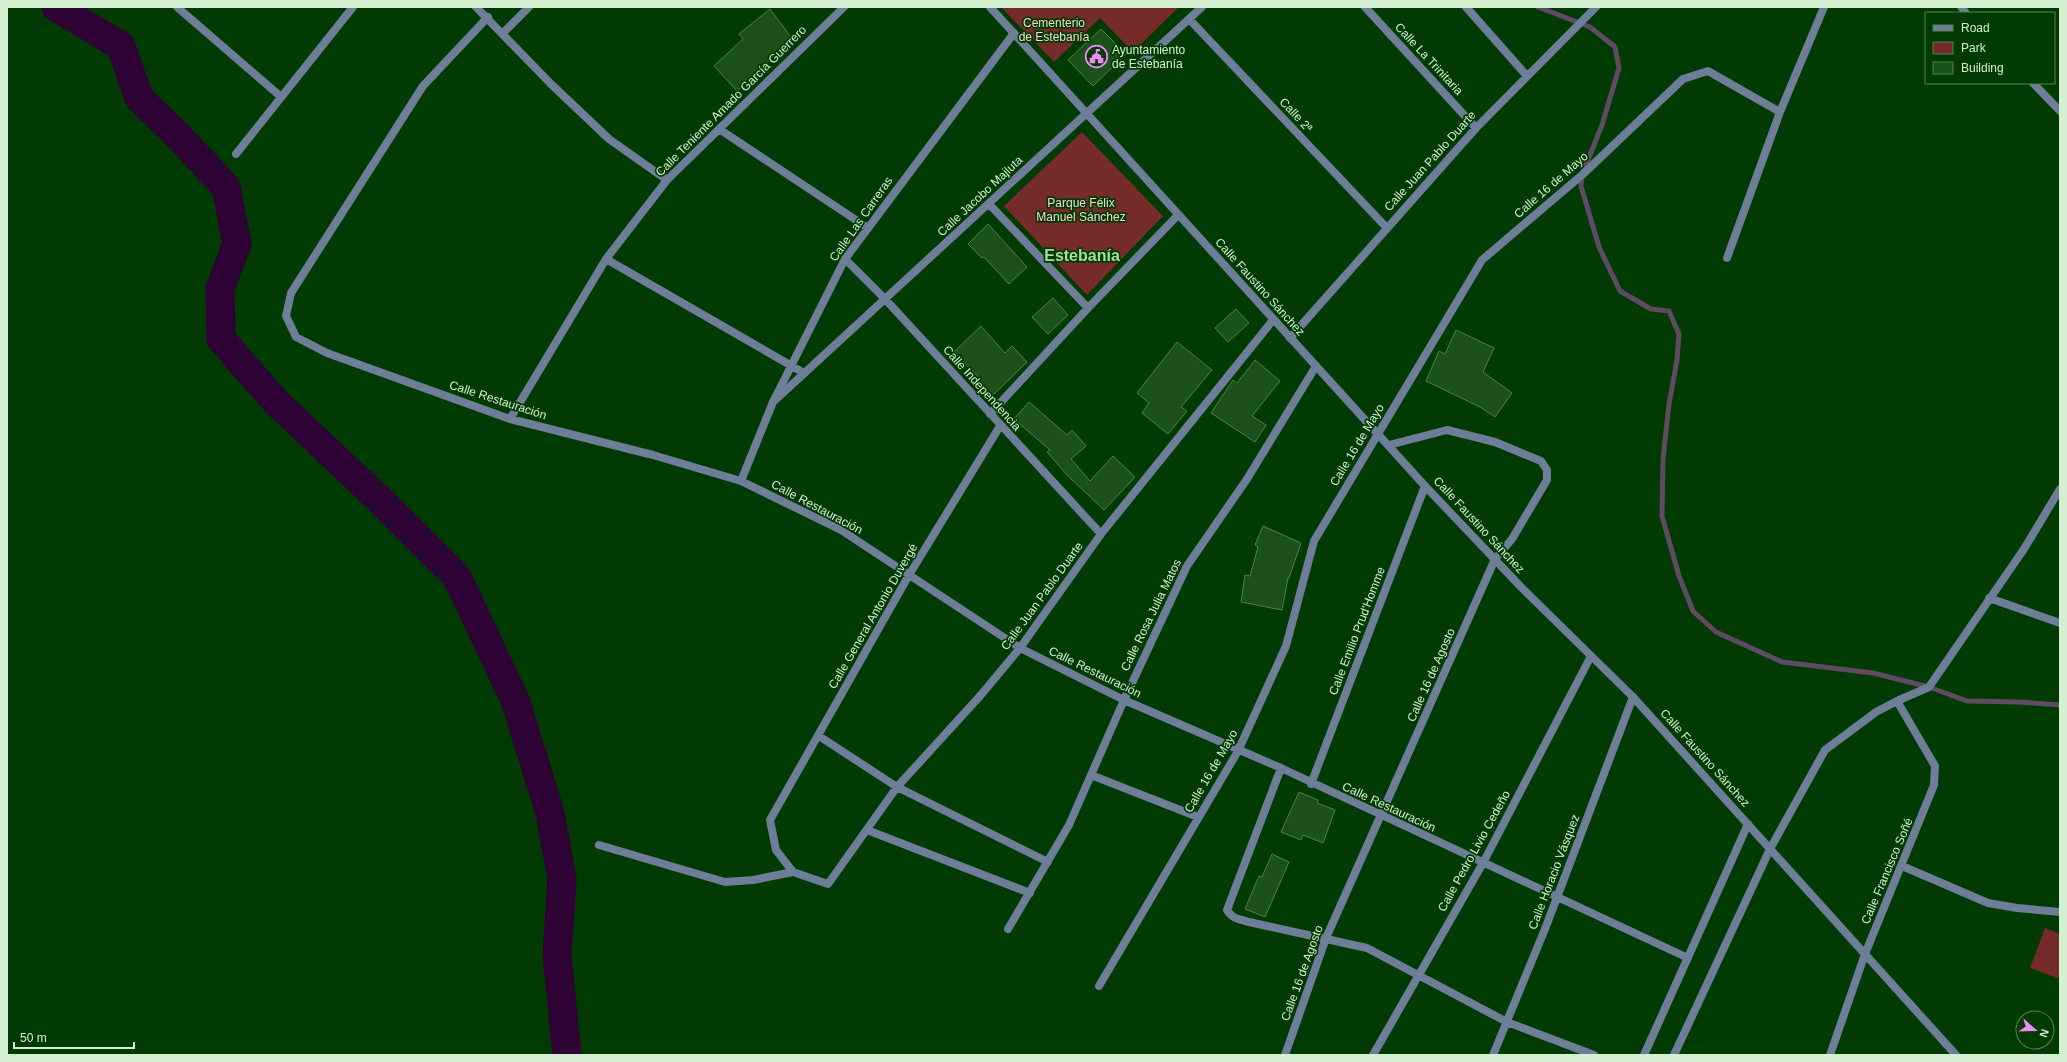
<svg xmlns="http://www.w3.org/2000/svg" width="2067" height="1062" font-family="Helvetica,sans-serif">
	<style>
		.green { fill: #762b2b }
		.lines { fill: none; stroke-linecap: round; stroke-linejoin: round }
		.stream { stroke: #604963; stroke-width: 5 }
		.river { stroke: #2e0234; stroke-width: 29 }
		.building { fill: #1c501a; stroke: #4d824a }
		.minor { stroke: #6e7d98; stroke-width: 8 }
		.tertiary { stroke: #6e7d98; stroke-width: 8 }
		.labels { text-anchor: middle; stroke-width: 3.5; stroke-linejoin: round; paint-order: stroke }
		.park-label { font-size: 12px; fill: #f9d7d4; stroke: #013a02 }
		.poi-label { font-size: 12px; fill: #d4f0d1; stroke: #013a02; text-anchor: start }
		.street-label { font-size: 12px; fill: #d4f0d1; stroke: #013a02 }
		.district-label { font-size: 16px; font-weight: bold; fill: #a6dea2; stroke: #013a02 }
	</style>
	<rect width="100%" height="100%" fill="#013a02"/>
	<path class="green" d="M1001,7H1179L1133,52L1100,18L1054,62Z
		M1082,132L1163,216L1087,295L1004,206Z
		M2045,928L2060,934V979L2030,968Z"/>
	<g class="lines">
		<path class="stream" d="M1538,7L1590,27L1615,47L1619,68L1602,125L1582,175L1581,186L1599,247L1620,291L1651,309L1669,311L1679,334L1677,360L1669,404L1663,459L1662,516L1679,576L1693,611L1716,632L1782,662L1873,673L1929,687L1967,701L2019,702L2060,705"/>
		<path class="river" d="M56,7L121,46L139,98L178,136L226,187L237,243L220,289L221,339L277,403L378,498L457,577L515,700L550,813L562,879L557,956L567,1055"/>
	</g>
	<path class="building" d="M770,9L794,41L762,67L737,91L714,66L743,39L739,34Z
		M1101,29L1126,54L1093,86L1068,60Z
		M988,224L1027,267L1009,284L984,257L982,258L968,244Z
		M1053,298L1068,315L1048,334L1032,317Z
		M1236,309L1249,323L1228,342L1215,328Z
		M981,326L1005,353L1012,346L1027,362L992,396L977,380L979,378L954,352Z
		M1456,330L1494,348L1483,372L1512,393L1495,417L1480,407L1426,381L1439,351L1445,354Z
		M1177,342L1212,370L1181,407L1187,411L1168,434L1142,413L1149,403L1137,393Z
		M1255,360L1280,381L1252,416L1266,425L1255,442L1211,413L1233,380L1237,383Z
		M1029,402L1067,435L1072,430L1086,446L1071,459L1090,481L1113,456L1135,477L1104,510L1068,476L1047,452L1050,450L1014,419Z
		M1263,526L1301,543L1289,578H1288L1282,610L1241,602L1245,575L1250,576L1258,547L1255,545Z
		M1299,792L1318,800L1317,803L1335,810L1323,843L1303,835L1301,840L1281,832Z
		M1272,854L1289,862L1265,917L1245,909L1259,876L1262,877Z"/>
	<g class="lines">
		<path class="minor" d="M177,7L280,96
			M476,7L551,84L609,139L667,180
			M1365,7L1476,128
			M1466,7L1527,76
			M1961,7L1966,13
			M488,17L423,86L291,293L286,316L296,337L327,353L510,419L653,455L741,481L841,530L1020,648L1124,700L1281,768L1688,958
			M1189,19L1386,227
			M503,33L529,7
			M2033,83L2060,111
			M719,129L868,228
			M236,154L353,7
			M989,204L1088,308
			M1727,258L1780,112L1824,7
			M606,259L804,373
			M845,259L885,299L1101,534
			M1290,338L1476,128L1596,7
			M773,402L1202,7
			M990,414L1088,308L1178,215
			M510,419L606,259L667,180L844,7
			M1000,426L909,575L770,820L776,850L793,872L828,884L897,787L980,696L1020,648L1101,534L1273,320
			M741,481L773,402L845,259L1014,33
			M1989,598L2060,623
			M819,736L897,787L1048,862
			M1281,768L1227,910C1232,919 1240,919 1249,922L1367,948L1507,1022L1594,1055
			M1091,775L1198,817
			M1311,784L1425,486
			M867,830L1030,893
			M599,845L725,882L753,880L793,872
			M1902,866L1988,903L2017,908L2060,912
			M1008,929L1069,825L1124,700L1187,566L1247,479L1316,366
			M1099,986L1238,751L1286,646L1314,541L1482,260L1582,175L1683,79L1708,71L1780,112
			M1285,1055L1326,938L1495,559L1512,539L1547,480V470L1541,461L1495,442L1447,430L1389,445
			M1373,1055L1483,863L1591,656
			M1493,1055L1545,929L1633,697
			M1644,1055L1748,824
			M1674,1055L1770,849L1825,750L1876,712L1897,701L1929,687L2024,549L2060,489
			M1830,1055L1865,954L1934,785L1935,766L1897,701"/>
		<path class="tertiary" d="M990,7L1425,486L1522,588L1633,697L1956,1055"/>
	</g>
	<defs>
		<symbol id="civic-ring" viewBox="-11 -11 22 22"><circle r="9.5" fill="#013a02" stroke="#ed8cf9" stroke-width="1.5"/><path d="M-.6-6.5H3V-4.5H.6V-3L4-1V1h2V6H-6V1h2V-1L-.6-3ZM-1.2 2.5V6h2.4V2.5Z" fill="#ed8cf9"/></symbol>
	</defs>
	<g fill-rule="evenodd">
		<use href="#civic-ring" x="1084" y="44" width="25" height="25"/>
	</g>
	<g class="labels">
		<g class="park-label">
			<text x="1054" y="27">Cementerio<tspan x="1054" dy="14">de Estebanía</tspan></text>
			<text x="1081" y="207">Parque Félix<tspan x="1081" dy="14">Manuel Sánchez</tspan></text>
		</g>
		<g class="poi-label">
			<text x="1112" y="54">Ayuntamiento<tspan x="1112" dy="14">de Estebanía</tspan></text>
		</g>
		<g class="street-label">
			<text transform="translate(1429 59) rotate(47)" y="4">Calle La Trinitaria</text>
			<text transform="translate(731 101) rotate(-45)" y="4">Calle Teniente Amado García Guerrero</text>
			<text transform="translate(1296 115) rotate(47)" y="4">Calle 2ª</text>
			<text transform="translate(1430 161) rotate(-48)" y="4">Calle Juan Pablo Duarte</text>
			<text transform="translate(1551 185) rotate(-41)" y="4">Calle 16 de Mayo</text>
			<text transform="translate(980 196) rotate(-43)" y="4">Calle Jacobo Majluta</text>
			<text transform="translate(861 219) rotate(-55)" y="4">Calle Las Carreras</text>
			<text transform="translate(1260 287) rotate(48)" y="4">Calle Faustino Sánchez</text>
			<text transform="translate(982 388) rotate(48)" y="4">Calle Independencia</text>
			<text transform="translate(498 400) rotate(18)" y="4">Calle Restauración</text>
			<text transform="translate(1357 445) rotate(-59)" y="4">Calle 16 de Mayo</text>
			<text transform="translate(817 507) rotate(28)" y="4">Calle Restauración</text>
			<text transform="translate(1479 525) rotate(47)" y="4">Calle Faustino Sánchez</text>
			<text transform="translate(1042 596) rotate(-54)" y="4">Calle Juan Pablo Duarte</text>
			<text transform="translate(1151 615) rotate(-64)" y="4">Calle Rosa Julia Matos</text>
			<text transform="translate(873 616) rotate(-60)" y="4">Calle General Antonio Duvergé</text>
			<text transform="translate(1357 631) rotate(-69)" y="4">Calle Emilio Prud'Homme</text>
			<text transform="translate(1095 672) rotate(26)" y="4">Calle Restauración</text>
			<text transform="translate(1431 675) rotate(-66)" y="4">Calle 16 de Agosto</text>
			<text transform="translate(1705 758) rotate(48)" y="4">Calle Faustino Sánchez</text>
			<text transform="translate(1211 771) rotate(-60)" y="4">Calle 16 de Mayo</text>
			<text transform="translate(1389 807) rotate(25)" y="4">Calle Restauración</text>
			<text transform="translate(1474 851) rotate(-61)" y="4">Calle Pedro Livio Cedeño</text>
			<text transform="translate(1887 871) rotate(-67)" y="4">Calle Francisco Soñé</text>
			<text transform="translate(1554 872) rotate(-69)" y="4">Calle Horacio Vásquez</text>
			<text transform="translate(1302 973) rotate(-70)" y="4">Calle 16 de Agosto</text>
		</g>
		<g class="district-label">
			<text x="1082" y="261">Estebanía</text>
		</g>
	</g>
	<rect width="2067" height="1062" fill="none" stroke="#d4f0d1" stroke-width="16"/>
	<rect x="1925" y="12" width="130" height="72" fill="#013a02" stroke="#558355"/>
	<rect x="1933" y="25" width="20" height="6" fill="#6e7d98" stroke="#558355"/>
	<text x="1961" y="32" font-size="12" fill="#d4f0d1">Road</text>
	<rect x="1933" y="42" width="20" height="12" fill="#762b2b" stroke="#558355"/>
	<text x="1961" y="52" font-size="12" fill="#d4f0d1">Park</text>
	<rect x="1933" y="62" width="20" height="12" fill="#1c501a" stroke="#558355"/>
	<text x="1961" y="72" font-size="12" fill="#d4f0d1">Building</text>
	<g transform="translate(2035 1030) rotate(110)"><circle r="19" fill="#013a02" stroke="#558355"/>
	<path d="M0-3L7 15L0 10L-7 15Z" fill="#ed8cf9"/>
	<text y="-6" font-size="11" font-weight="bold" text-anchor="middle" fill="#d4f0d1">N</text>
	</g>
	<path d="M14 1042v6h120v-6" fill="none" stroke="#d4f0d1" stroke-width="2"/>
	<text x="20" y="1042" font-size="12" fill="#d4f0d1" stroke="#013a02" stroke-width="3" paint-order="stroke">50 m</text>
</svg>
